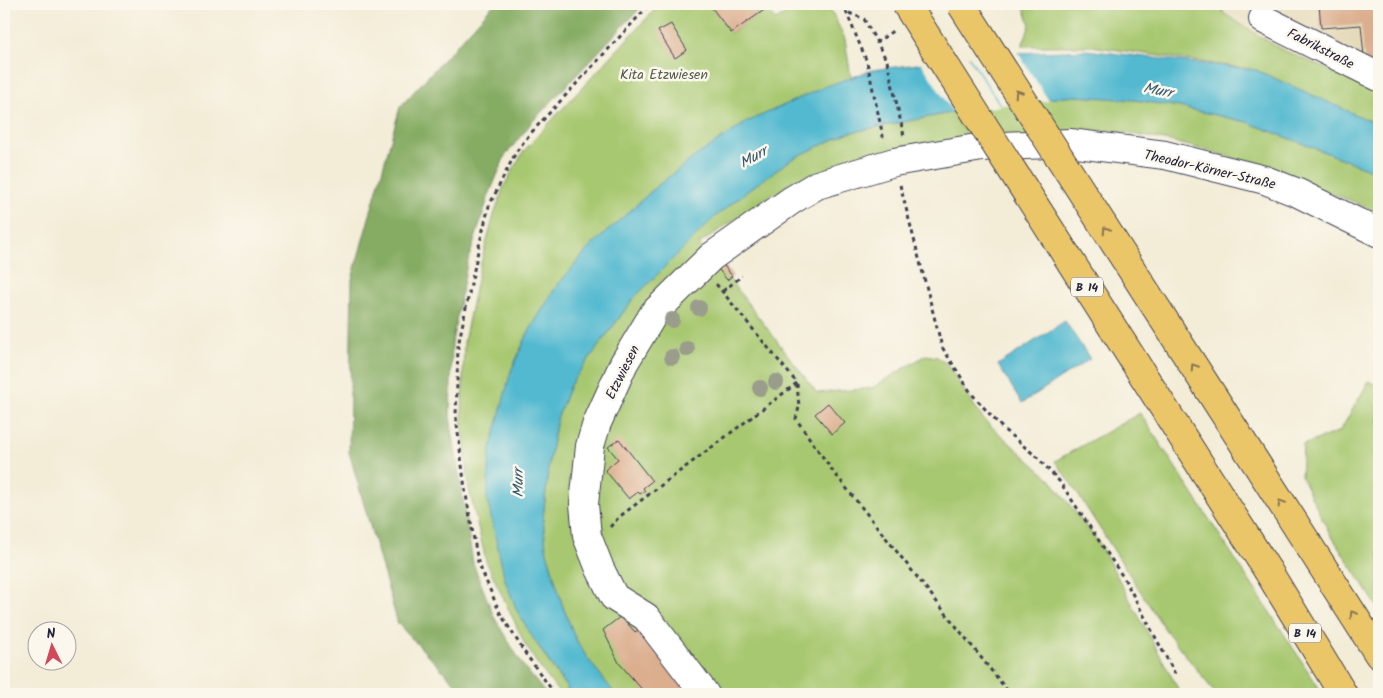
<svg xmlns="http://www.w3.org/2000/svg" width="1383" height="698" font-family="Kalam,sans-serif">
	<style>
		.built { fill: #e5daba }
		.green { fill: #a7c870; stroke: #647556 }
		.forest { fill: #85ac62; stroke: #54674e }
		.water { fill: #52b9d0; stroke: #3a6e86 }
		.pier { fill: #f3edd8 }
		.building { fill: #dbae8e }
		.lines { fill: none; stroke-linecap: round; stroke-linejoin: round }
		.minor-casing { stroke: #414053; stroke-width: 30 }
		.major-casing { stroke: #414053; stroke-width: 30 }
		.path { stroke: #414053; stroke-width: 3; stroke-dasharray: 4 4; stroke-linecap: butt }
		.minor { stroke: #fff; stroke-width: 28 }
		.major { stroke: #ebc669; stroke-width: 28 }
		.major-bridge-casing { stroke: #414053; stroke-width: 30; stroke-linecap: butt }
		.major-bridge { stroke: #ebc669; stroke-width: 28 }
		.tree { fill: #9a9d8c }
		.oneway { stroke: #867452 }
		.labels { text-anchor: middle; stroke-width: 5; stroke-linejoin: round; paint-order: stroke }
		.shield { fill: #fbf7ec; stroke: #636270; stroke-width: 1 }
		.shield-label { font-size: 12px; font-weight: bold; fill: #22223b }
		.street-label { font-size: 14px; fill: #22223b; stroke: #fbf7ec }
		.park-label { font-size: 14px; fill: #515c4e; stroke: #fbf7ec }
		.water-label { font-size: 15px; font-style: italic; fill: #33576f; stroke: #fbf7ec }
	</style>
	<rect width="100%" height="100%" fill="#fbf7ec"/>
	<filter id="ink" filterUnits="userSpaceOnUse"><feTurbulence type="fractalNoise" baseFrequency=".02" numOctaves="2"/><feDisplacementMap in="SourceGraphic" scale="10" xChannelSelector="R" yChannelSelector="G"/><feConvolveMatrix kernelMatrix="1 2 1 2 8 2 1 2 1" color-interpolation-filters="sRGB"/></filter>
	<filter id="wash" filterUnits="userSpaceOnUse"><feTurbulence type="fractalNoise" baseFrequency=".0096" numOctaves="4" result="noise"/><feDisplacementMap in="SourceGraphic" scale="20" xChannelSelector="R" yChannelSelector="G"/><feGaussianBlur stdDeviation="1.12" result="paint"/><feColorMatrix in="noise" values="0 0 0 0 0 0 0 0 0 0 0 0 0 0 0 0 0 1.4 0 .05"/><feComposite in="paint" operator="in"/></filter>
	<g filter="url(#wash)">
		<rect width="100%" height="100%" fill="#f3edd8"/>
		<path class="built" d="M1223,4H1379V95L1324,68L1280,49L1223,13Z"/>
		<path class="green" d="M660,4H709L731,33L767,8L775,20L805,4H828L845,39L851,78L824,87L747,122L693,158L656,187L589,248L556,287L528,333L511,371L505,580C522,622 545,659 571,694H560L538,665L525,644L486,561L469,489L462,417L464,342L479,270L494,215L504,186L515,166L524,151L539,134Z
			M1023,4H1223V13L1280,49L1324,68L1379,95V125L1256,70L1091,46H1022L1030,25Z
			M1077,96L1135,100L1179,107L1247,122L1379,173V214L1352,201L1231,157L1170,141L1109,130L921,146L841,165L769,196L699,244L718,264L721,262L732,276L729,279L817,393L872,388L926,355L937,357L947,364L983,419L1050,479L1099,543L1181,694H615L588,659L575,638L562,604L546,548L543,518L549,462L557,419L570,385L633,299L715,217L750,189L792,159L847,133L1007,102Z
			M1369,381L1379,386V609L1329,532L1301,476L1303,445L1340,431Z
			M1140,413L1323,694H1216L1164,628L1070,482L1055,461Z"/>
		<path class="forest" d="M494,4H644L532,122L505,156L489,195L467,264L452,342L450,417L473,563L494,617L522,664L546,694H465L398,624L349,452L352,279L400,107Z"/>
		<path class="water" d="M1086,50L1256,70L1379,125V173L1247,122L1179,107L1135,100L1077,96L1007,102L847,133L792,159L750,189L715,217L633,299L570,385L557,419L549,462L543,518L546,548L562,604L575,638L588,659L615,694H571L533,638L517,611L505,580L487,499L490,451L511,371L528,333L556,287L589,248L656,187L693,158L747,122L824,87L872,70L994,54Z
			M1065,321L1090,359L1022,403L998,365Z"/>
		<path class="pier" d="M1016,50L1049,101L1001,105L968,54Z
			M967,55L1000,106L954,114L920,61Z"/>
		<g id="blocks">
			<path class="building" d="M709,4H773L731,33Z
				M1319,4H1379V65L1365,66L1361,25L1321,28Z
				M671,24L687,50L675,58L658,31Z
				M721,262L732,276L727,280L716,266Z
				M828,403L845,423L832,434L815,414Z
				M619,439L652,481L643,488L645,491L640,494L638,492L629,499L605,470L618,459L608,447Z
				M621,616L635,632L642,627L697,694H646L619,663L603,630Z"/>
		</g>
	</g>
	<g filter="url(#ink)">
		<use href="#blocks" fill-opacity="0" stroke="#414053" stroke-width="1"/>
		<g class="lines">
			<defs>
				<path id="minor" d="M1263,19L1379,77
					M705,694L646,617L614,597L600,569L587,536L584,504L590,446L597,423L624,363L654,313L711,257L792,200L817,185L894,162L982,147L1070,143L1165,155L1265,180L1298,193L1379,233"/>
				<path id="major" d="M1308,544L1379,655
					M1268,571L1343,694"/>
			</defs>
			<use href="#minor" class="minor-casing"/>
			<use href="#major" class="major-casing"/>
			<path class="path" d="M843,4L867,62L884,141
				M849,13L864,19L887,61L904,136
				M876,43L894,30
				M900,185L942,347L971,393L1003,429L1037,457L1060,482L1125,580L1175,674
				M723,291L742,276
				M797,384L799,407L796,419L832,470L1010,694
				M610,527L619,517L797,383L716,284
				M555,694L525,653L500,613L478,562L465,489L456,417L458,346L479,246L489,206L516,152L529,135L650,4"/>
			<use href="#minor" class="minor"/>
			<use href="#major" class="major"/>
			<defs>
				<path id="major-bridge" d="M906,4L1268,571
					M961,4L1308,544"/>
			</defs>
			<use href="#major-bridge" class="major-bridge-casing"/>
			<use href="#major-bridge" class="major-bridge"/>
		</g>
		<g class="tree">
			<circle cx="699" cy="308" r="8"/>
			<circle cx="672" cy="320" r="8"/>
			<circle cx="687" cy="349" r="8"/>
			<circle cx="672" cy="357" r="8"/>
			<circle cx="776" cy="382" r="8"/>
			<circle cx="760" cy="388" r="8"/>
		</g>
		<defs><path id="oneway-chevron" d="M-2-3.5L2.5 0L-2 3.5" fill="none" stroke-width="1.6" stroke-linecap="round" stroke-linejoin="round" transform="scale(1.25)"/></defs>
		<g class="oneway">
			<use href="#oneway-chevron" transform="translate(1018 93) rotate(-123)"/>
			<use href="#oneway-chevron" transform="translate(1106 230) rotate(-123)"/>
			<use href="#oneway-chevron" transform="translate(1194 367) rotate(-123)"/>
			<use href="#oneway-chevron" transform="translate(1281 503) rotate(-123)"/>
			<use href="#oneway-chevron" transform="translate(1353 614) rotate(-123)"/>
		</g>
	</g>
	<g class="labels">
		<g class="shield">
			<rect x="1071" y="277.5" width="32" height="19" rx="4"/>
			<rect x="1289" y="623.5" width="32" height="19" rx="4"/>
		</g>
		<g class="shield-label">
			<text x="1087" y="291">B 14</text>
			<text x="1305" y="637">B 14</text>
		</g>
		<g class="street-label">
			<text transform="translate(1321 48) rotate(27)" y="5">Fabrikstraße</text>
			<text transform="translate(1210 169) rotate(13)" y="5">Theodor-Körner-Straße</text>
			<text transform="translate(622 372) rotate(-63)" y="5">Etzwiesen</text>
		</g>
		<g class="park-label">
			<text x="664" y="79">Kita Etzwiesen</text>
		</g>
		<g class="water-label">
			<text transform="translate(1158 90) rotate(11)" y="5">Murr</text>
			<text transform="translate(753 157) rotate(-30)" y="5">Murr</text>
			<text transform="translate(518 483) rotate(-91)" y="5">Murr</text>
		</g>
	</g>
	<rect width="1383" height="698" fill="none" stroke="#fbf7ec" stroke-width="20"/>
	<g transform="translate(52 646) rotate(355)"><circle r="24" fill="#fbf7ec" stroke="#a4a2a5"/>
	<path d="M0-4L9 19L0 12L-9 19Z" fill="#d1495b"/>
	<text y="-8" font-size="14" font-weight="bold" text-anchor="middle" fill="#22223b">N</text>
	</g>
</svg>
